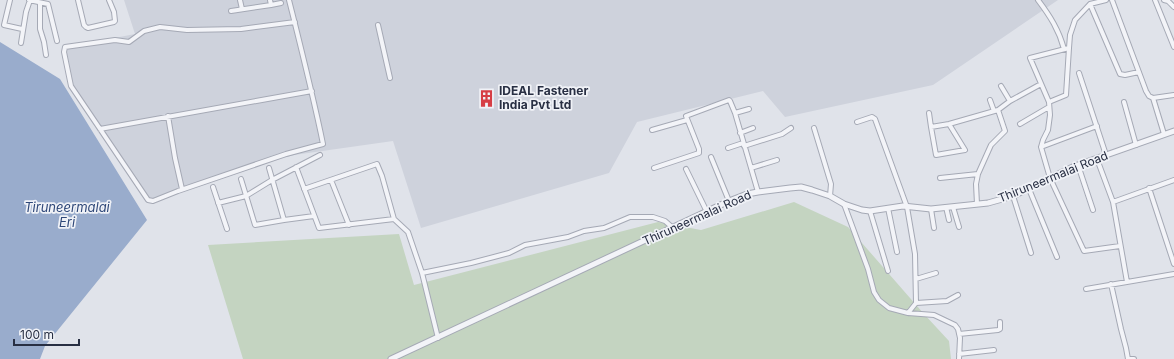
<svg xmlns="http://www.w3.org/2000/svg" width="1174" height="359" font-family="Inter,sans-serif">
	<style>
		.built { fill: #ced2dc }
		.green { fill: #c4d4c1 }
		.water { fill: #99accc }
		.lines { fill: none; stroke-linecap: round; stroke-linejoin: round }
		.minor-casing { stroke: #a5a9b5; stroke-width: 6 }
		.tertiary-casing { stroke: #a5a9b5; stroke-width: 7 }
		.minor { stroke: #f3f4f8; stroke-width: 4 }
		.tertiary { stroke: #f3f4f8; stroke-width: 5 }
		.labels { text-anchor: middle; stroke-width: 3.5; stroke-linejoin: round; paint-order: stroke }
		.poi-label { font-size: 12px; font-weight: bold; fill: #282f43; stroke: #f0f2f7; text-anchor: start }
		.street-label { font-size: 12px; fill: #282f43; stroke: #f0f2f7 }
		.water-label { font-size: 13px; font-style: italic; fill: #2f4879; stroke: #f0f2f7 }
	</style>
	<rect width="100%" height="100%" fill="#e0e3ea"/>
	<path class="built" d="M124,0H1058L933,85L785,117L763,91L637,122L609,173L421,228L393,141L294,155L236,172L150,203L71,83L63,48L135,34Z"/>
	<path class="green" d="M794,202L848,227L924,314L949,341L951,359H243L208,245L399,234L414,285L658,222L701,230Z"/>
	<path class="water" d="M0,42L60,79L147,220L45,346L40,359H0Z"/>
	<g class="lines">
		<defs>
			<path id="minor" d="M10,0L4,25L22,29
				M29,0L48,4L57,41
				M78,0L84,25L86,27L88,28L114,22L115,21L114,12L109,0
				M240,0L242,9
				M289,0C301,48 313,95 323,144L286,154L178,191L153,201L148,200L71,86L64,52L65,47L115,40L129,42L144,31L160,27L187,30L241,29L295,22
				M1038,0C1050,16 1059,30 1064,49
				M1112,0L1146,91L1149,96L1153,98L1164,134
				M1155,0L1174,47
				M1164,0L1168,1L1174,7
				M40,3V29L44,42L46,55
				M1090,4L1120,74L1125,75L1139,72
				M271,5L281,3
				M231,11L271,5L270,0
				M378,25L390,78
				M21,43L26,12L30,0
				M1069,48L1030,58L1049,102L1050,115L1048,130L1043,140L1041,147L1050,178L1084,251L1120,246
				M1079,73L1106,155
				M1001,86L1010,101
				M1153,98L1174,95
				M990,100L994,111
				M1049,102L1066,95L1069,48L1070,35L1075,20L1090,4L1106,0
				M1124,102L1136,145
				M735,113L749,109
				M929,113L931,127
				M168,116L175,158L182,189
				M857,122L872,117L875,119L907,207L915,254L916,303L908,313
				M949,124L965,150L936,155L931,127L949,124L998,110L1010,101L1041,84
				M1020,124L1049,107
				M814,128L831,184L830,196
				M100,129L312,91
				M652,130L687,120
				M740,133L753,128
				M744,146L782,134L791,128
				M1041,147L1097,126
				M728,148L743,143
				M711,157L729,201
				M1097,159L1113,202L1127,282
				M1078,165L1093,210
				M296,167L319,228L394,219L408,232L422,273L438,338
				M269,168L284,220L314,216
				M654,168L699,153V149L686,116L729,100L730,101L735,113L758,192
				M751,168L777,160
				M686,169L707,212
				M940,178L978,174
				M241,179L255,225L284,220
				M331,180L349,225
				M213,187L227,229
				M1149,188L1174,264
				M304,189L377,164L382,176L394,219
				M1029,189L1057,257
				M1013,196L1031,253
				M1113,202L1174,180
				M218,203L246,196L272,180L320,155
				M844,204L868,269L874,292L879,300L889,308L908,313L934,315L955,325L958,329L960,338L959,359
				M977,204L976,184L978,174L991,145L1005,131L998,110
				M946,207L949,220
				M953,207L959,227
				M888,208L897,252
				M931,209L934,228
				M870,211L888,271
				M422,273L471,263L509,253L525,245L568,237L584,231L604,228L630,217H653L665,221L673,228
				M916,279L936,273
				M1111,284L1121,329L1126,348L1128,359
				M1086,289L1174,274
				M916,303L947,301L958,295
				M959,334L998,330L1000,329V322
				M959,354L994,350
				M1128,359H1134"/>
			<path id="tertiary" d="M391,359L729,201L747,194L758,192L790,188L801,187L812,190L830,196L844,204L862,210L870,211L903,206L931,209L988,203L1013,196L1075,166L1174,131"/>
		</defs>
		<use href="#minor" class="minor-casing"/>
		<use href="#tertiary" class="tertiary-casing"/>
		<use href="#minor" class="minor"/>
		<use href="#tertiary" class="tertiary"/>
	</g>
	<defs>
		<symbol id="building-bare" viewBox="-9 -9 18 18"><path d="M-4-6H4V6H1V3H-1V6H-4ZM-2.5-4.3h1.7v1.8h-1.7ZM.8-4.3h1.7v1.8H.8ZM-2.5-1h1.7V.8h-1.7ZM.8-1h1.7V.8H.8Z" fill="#d63e45" stroke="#f0f2f7" stroke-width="2.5" paint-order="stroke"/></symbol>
	</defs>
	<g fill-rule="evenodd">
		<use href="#building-bare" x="474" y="86" width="25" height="25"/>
	</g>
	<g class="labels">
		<g class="poi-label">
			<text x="499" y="95">IDEAL Fastener<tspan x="499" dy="14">India Pvt Ltd</tspan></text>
		</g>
		<g class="street-label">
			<text transform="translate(1053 177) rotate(-22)" y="4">Thiruneermalai Road</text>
			<text transform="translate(697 218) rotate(-24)" y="4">Thiruneermalai Road</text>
		</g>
		<g class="water-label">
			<text x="67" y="212">Tiruneermalai<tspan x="67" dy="15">Eri</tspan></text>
		</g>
	</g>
	<path d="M14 339v6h65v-6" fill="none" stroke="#282f43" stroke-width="2"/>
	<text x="20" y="339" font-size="12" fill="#282f43" stroke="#f0f2f7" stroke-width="3" paint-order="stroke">100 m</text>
</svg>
